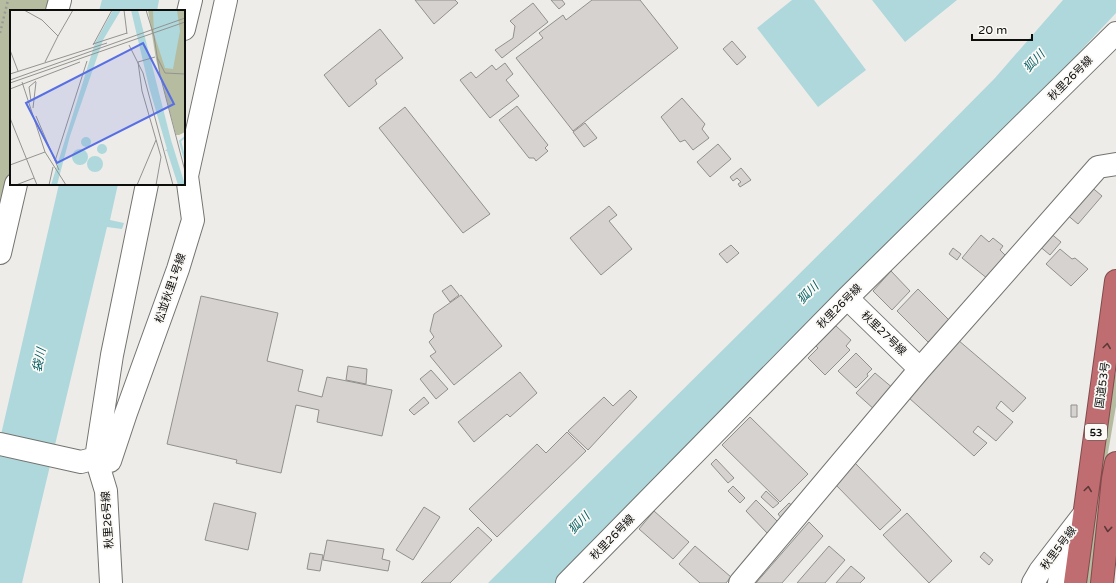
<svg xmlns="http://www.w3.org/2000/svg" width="1116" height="583" font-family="'Varela Round','Noto Sans JP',sans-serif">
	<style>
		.green { fill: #b6bc9f }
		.water { fill: #aed8db }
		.building { fill: #d5d2cf; stroke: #92908e }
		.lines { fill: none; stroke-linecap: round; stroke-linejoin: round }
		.minor-casing { stroke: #737370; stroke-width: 24 }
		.highway-casing { stroke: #814b4d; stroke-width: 24 }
		.path { stroke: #9a9997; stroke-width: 2.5; stroke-dasharray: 2 3; stroke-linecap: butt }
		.minor { stroke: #fff; stroke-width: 22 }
		.highway { stroke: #bf6d70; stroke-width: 22 }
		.oneway { stroke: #5d3839 }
		.labels { text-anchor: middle; stroke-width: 3.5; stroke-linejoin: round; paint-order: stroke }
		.shield { fill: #faf9f6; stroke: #545452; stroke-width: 1 }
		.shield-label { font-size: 10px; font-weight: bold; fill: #0d0d0c }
		.street-label { font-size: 11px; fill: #0d0d0c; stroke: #faf9f6 }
		.water-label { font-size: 12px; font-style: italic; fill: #005d63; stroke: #faf9f6 }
		.inset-river { fill: none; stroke: #aed8db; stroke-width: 2 }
		.inset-road { fill: none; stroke: #939391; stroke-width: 1 }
		.view { fill: #576ee4; fill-opacity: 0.15; stroke: #576ee4; stroke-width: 2 }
		.inset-edge { fill: none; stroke: #0d0d0c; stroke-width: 2 }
	</style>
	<rect width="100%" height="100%" fill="#edece9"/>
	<path class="green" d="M0,0H53L51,11H11V182L0,229Z
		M1116,372V406L1104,476L1092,583H1086L1111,391Z"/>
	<path class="water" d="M102,0H159L157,11H99Z
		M792,0H814L866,70L818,107L757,28Z
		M872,0H957L905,42Z
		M1063,0H1116V13L1008,128L662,473L556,583H488L915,159L995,78Z
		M59,184H118L110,220L124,223L122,229L107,227L22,583H0V439Z"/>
	<path class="building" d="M415,0H455L458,3L434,24Z
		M551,0H562L565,4L559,9Z
		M592,0H640L678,48L573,131L516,58L543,38L539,33L563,15L566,20Z
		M533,3L548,22L502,58L495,50L513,38L515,26L510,21Z
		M380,29L403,58L375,80L377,84L349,107L324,75Z
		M732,41L746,57L737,65L723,49Z
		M505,63L513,74L506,80L519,96L490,118L460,80L471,72L476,78L492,65L496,70Z
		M682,98L705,124L702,129L709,138L693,150L685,140L680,142L661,117Z
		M517,106L548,145L545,148L548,151L536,161L534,158H529L499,120Z
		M405,107L490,214L463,233L379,128Z
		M585,123L597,138L584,147L573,132Z
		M718,144L731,159L710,177L697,162Z
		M741,168L751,180L740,187L738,184L741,182L737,178L733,181L730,177Z
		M1089,185L1102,196L1078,224L1065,213Z
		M609,206L617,215L609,221L632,249L601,275L570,238Z
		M1049,232L1061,242L1050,255L1038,245Z
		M981,235L989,242L993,238L1003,246L1000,250L1007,257L988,279L962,258Z
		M731,245L739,253L727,263L719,254Z
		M953,248L961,254L957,260L949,254Z
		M1060,249L1072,259L1075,258L1088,269L1071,286L1046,264Z
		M891,271L910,291L892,310L873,291Z
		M451,285L459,295L450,302L442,291Z
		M918,289L950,321L928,342L897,311Z
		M461,295L502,346L454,385L430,356L436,352L429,342L434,337L430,331L434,314Z
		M201,296L278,313L267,361L303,370L298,391L322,397L327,377L392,390L382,436L317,422L319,410L296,405L281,473L236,463L237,460L167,444Z
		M836,326L851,340L846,346L850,350L825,375L808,358L818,348L816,346Z
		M958,340L1026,398L1013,412L1001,401L996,408L1013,422L996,441L978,426L973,432L987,443L974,456L909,398Z
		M856,353L872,369L867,374L868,376L856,388L838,371Z
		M348,366L367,369L366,384L346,380Z
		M431,370L448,389L436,399L420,379Z
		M520,372L537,393L510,417L507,414L474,442L458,422Z
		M875,373L894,389L875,410L856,393Z
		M630,390L637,397L588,450L568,431L604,397L613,406Z
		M424,397L429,403L414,415L409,410Z
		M1071,405H1077V417H1071Z
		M750,417L808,474L780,502L722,445Z
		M567,432L586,451L497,537L469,509L537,444L546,453Z
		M716,459L734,478L728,483L711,464Z
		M855,463L901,510L880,530L834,483Z
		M733,486L745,498L740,503L728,491Z
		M766,491L779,503L773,508L761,497Z
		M756,500L779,523L768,534L746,511Z
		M214,503L256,513L248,550L205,540Z
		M789,503L794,507L782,519L778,514Z
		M424,507L440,517L413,560L396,550Z
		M654,511L689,542L673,559L639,529Z
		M907,513L952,561L929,583L883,535Z
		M809,522L823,536L782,583H756Z
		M478,527L492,540L450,583H421Z
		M327,540L384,549L382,559L390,561L388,571L323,560Z
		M695,546L731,577L726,583H700L679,564Z
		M829,546L845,560L825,583H797Z
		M984,552L993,560L989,565L980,557Z
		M310,553L323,555L320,571L307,569Z
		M851,566L865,578L860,583H836Z"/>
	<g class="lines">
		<defs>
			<path id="minor" d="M57,11L60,0
				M184,29L191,0
				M0,253L16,184
				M847,298L920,369
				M0,444L81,462L96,458L110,461L126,413L178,269L193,220L187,176L226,0
				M111,583L106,491L96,458L112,355L147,184
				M567,583L847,298L1116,33
				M740,583L920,369L1098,167L1116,164
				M1033,583L1040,571L1084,514
				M1059,583L1066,552"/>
			<path id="highway" d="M1075,583L1116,281
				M1102,583L1113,479L1116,463"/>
		</defs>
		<use href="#minor" class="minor-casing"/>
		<use href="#highway" class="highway-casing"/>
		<path class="path" d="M0,33L8,0"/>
		<use href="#minor" class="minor"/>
		<use href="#highway" class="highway"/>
	</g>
	<defs><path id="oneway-chevron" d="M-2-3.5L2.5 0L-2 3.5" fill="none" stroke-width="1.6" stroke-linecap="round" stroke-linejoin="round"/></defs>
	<g class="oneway">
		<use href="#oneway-chevron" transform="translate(1107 346) rotate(-82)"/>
		<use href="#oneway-chevron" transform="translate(1088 489) rotate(-82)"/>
		<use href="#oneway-chevron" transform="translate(1108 529) rotate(96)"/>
	</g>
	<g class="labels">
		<rect class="shield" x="1085" y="424" width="22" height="16" rx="3"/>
		<g class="shield-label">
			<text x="1096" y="436">53</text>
		</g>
		<g class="street-label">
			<text transform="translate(1070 78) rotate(-45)" y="4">秋里26号線</text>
			<text transform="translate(170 288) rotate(-71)" y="4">松並秋里1号線</text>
			<text transform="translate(839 306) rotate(-45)" y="4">秋里26号線</text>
			<text transform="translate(884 333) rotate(44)" y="4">秋里27号線</text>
			<text transform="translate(1102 385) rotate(-82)" y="4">国道53号</text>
			<text transform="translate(107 520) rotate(-94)" y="4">秋里26号線</text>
			<text transform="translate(612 537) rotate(-46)" y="4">秋里26号線</text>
			<text transform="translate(1058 548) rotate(-53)" y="4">秋里5号線</text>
		</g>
		<g class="water-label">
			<text transform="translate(1034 61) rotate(-46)" y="4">狐川</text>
			<text transform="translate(808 293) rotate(-45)" y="4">狐川</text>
			<text transform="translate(39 360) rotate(-78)" y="4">袋川</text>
			<text transform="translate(579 523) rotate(-45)" y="4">狐川</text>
		</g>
	</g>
	<g transform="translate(10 10)">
		<rect width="175" height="175" fill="#edece9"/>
		<path d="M138,0H175V122L169,125H166L146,49Z" fill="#b6bc9f"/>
		<path d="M103,0H111L93,30L60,126L47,175H41L85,33ZM121,0H128L161,130L175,175H168L157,141H155L157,139L139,77ZM143,0H167L170,21L163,59L155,58L144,24ZM71 132a5 5 0 1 1 10 0a5 5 0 1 1-10 0ZM87 139a5 5 0 1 1 10 0a5 5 0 1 1-10 0ZM62 147a8 8 0 1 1 16 0a8 8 0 1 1-16 0ZM77 154a8 8 0 1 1 16 0a8 8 0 1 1-16 0Z" fill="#aed8db"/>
		<path class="inset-river" d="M175,127L170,131L175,150"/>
		<path class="inset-road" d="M14,0L32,10L48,26L35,52M114,0L117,24M136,0L144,26L150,65L175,161M48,26L63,0M83,34L117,23M83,35L102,0M119,35L133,63L163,175M0,40L8,61M145,47L128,52L132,81L151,147L146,175M147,47L155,63L175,64M0,64L97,33M0,70L175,8M12,72L35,142L56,175M0,73L175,12M0,79L70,52M21,91L19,77L26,71M23,98L26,72M26,106L49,160M0,108L27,175M45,151L77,51M0,155L35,142M6,175L24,168M39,175L43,157M127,175L146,130"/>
		<path class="view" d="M133,33L164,94L47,153L16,93Z"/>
		<rect width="175" height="175" class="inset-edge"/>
	</g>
	<path d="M972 34v6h60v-6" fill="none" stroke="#0d0d0c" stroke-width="2"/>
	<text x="978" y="34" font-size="12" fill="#0d0d0c" stroke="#faf9f6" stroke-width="3" paint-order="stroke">20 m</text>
</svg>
